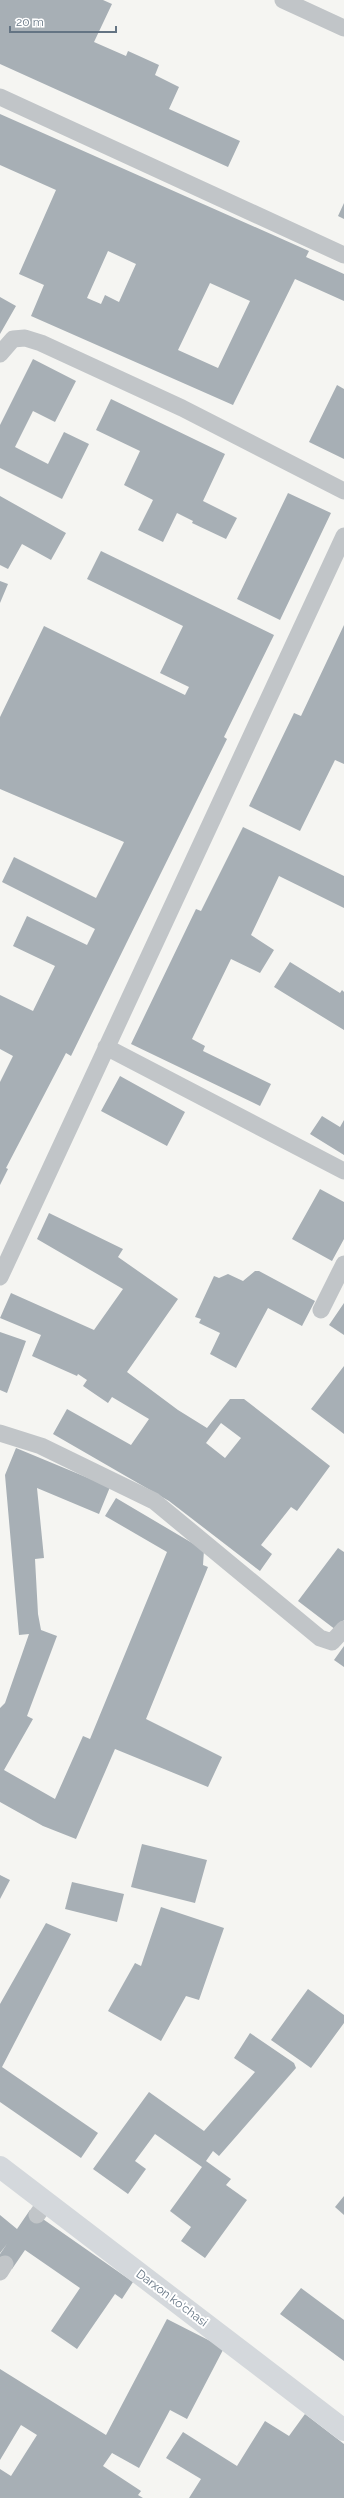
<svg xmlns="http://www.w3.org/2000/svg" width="344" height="2498" font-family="Raleway,sans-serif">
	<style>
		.building { fill: #a7afb5; fill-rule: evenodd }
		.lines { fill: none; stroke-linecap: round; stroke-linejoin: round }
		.service { stroke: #c1c5c8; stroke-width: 17 }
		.secondary { stroke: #d4d8dc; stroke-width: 22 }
		.labels { text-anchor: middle; stroke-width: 4; stroke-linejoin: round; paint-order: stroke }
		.street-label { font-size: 12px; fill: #647483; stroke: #fff }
	</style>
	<rect width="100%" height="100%" fill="#f5f5f2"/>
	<path class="building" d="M0,0H103L112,4L94,42L126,56L128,51L159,65L155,75L179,87L169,109L240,141L228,167L0,64Z
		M0,114L309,251L306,257L344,274V301L295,279L233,405L31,316L44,285L19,274L56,190L0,165ZM108,251L136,264L119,302L105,295L101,304L87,298ZM210,283L250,301L218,368L178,350Z
		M344,203V219L338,216Z
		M0,297L16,306L0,334Z
		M33,359L76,381L55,422L33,411L15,447L48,464L64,432L89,444L62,499L0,468V425Z
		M337,385L344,389V459L309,442Z
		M111,399L225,454L203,501L237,518L226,539L192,523L193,521L177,513L163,542L138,530L153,500L124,485L140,451L96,430Z
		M288,493L331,513L280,620L237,599Z
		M0,496L66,533L51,560L22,544L8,569L0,565Z
		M101,551L274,635L224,737L227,739L126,944L71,1056L66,1053L6,1168L8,1169L0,1185V1082L13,1056L0,1049V995L33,1011L55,966L13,946L27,916L87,945L95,929L2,882L14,857L96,898L124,842L0,789V717L44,626L185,695L189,687L160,673L183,626L87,579Z
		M0,581L8,584L0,603Z
		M344,625V764L335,760L300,831L249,806L294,713L301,716Z
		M243,827L344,876V908L279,876L251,935L274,950L260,973L231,959L192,1039L205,1046L203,1051L271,1084L260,1106L131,1044L196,909L201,911Z
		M290,962L340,993L342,990L344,992V1030L274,987Z
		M120,1076L185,1112L167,1146L101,1111Z
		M322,1116L340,1127L344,1120V1155L310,1134Z
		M320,1189L344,1202V1239L332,1261L292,1239Z
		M49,1213L123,1249L118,1257L178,1299L127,1372L178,1410L207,1428L230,1399H244L330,1466L297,1511L291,1507L261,1545L272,1554L260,1571L169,1501L53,1434L67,1409L131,1445L149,1419L112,1397L108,1403L83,1386L87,1380L78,1374L77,1376L32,1356L41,1335L0,1318L11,1293L94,1330L123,1289L37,1239ZM221,1423L241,1438L225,1458L206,1443Z
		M255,1271H259L315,1301L302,1326L268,1308L236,1368L210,1354L220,1333L199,1323L201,1319L195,1317L214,1276L219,1278L228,1274L243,1281Z
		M344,1303V1335L329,1325Z
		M0,1332L26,1341L7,1393L0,1390Z
		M344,1366V1434L311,1409Z
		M16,1448L110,1487L99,1514L37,1488L44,1558L35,1559L38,1614L41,1630L57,1636L27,1716L33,1719L4,1770L55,1799L83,1736L90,1739L167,1552L105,1516L116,1498L204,1550L203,1565L208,1567L146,1719L222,1757L208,1787L115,1749L76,1839L43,1826L0,1802V1708L5,1703L29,1634L19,1635L5,1475Z
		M338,1548L344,1552V1620L336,1630L298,1601Z
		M344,1646V1667L334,1660Z
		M142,1844L207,1860L195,1903L131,1887Z
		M0,1875L10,1880L0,1899Z
		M72,1882L124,1894L117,1922L65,1909Z
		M161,1907L224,1928L199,2000L186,1996L161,2041L108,2011L135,1963L141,1966Z
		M46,1923L71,1934L2,2067L98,2133L81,2158L0,2102V2004Z
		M308,1989L344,2015V2023L311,2068L271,2040Z
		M250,2033L294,2063L296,2068L219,2156L213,2151L206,2161L231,2179L226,2185L247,2200L205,2258L181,2241L191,2227L170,2211L202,2167L155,2134L135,2161L146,2169L128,2194L93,2169L149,2092L204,2131L255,2072L234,2058Z
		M344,2196V2215L335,2207Z
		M30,2210L133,2282L122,2299L115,2294L77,2349L51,2331L80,2288L25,2250L12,2269L0,2261V2254L7,2244L0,2253V2215L17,2229Z
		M301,2288L344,2320V2361L280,2314Z
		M167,2319L224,2348L187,2419L170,2410L139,2468L112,2453L103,2466L141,2491L138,2495L143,2498H0V2469L11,2476L37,2435L21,2425L0,2460V2369L106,2435Z
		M305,2414L344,2444V2498H189L201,2479L166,2458L183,2432L237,2466L265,2421L289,2436Z"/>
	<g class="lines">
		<path class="service" d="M283,0L344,28
			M0,97L344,255
			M0,354L13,339L25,338L41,343L182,408L344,491
			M106,1047L344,1171
			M0,1277L344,536
			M321,1310L344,1264
			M0,1433L41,1446L154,1501L320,1638L332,1642L344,1629
			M37,2215L46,2202
			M0,2272L5,2264"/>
		<path class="secondary" d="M0,2167L344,2430"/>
	</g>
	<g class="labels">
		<g class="street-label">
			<text transform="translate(172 2298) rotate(37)" y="4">Darxon ko'chasi</text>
		</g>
	</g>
	<path d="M10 26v6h106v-6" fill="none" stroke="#647483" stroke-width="2"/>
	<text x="16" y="26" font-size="12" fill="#647483" stroke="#ffffff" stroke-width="3" paint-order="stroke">20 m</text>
</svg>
